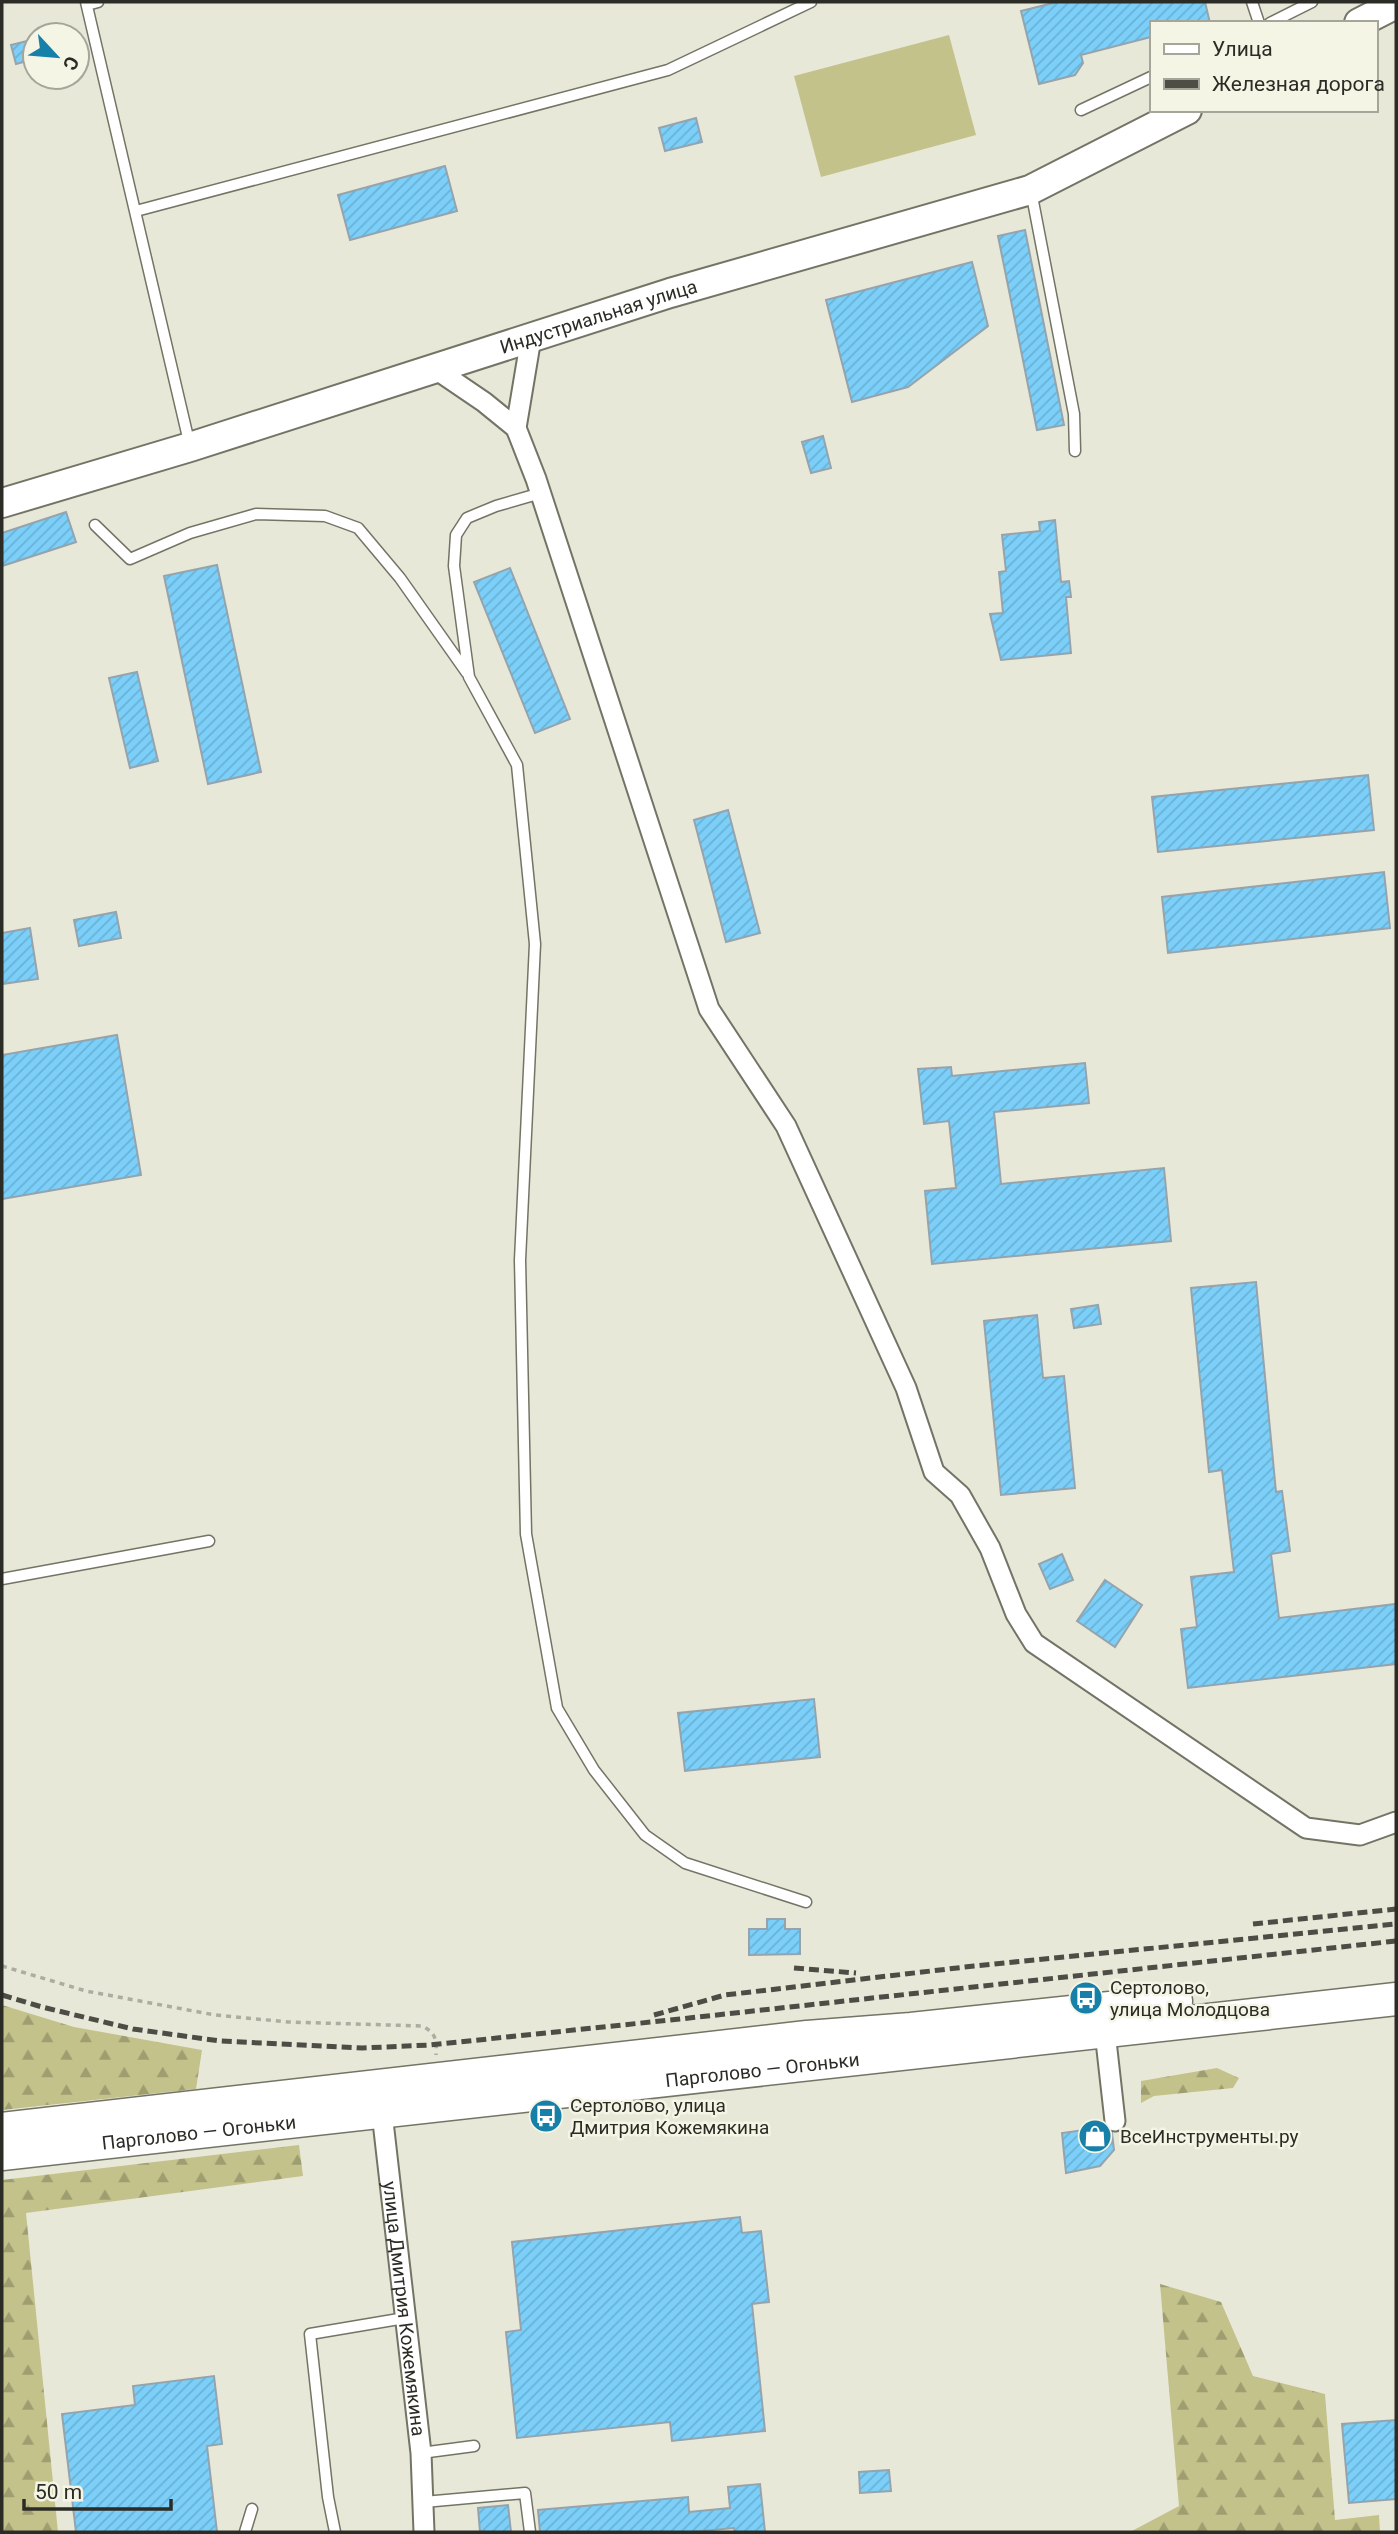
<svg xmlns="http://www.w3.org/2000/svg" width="1398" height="2534" font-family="Roboto,sans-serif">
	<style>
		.grass { fill: #c4c28b }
		.forest { fill: url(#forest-firs) }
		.building { fill: url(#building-hatch); stroke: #95a4ac; stroke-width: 2 }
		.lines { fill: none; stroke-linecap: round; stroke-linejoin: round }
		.lane-casing { stroke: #747466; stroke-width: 13 }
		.street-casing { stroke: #747466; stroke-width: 23 }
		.secondary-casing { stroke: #747466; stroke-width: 32 }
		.primary-casing { stroke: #747466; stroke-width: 35 }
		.path { stroke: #acaca0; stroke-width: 3.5; stroke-dasharray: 5 5; stroke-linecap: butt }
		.lane { stroke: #fff; stroke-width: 10 }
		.street { stroke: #fff; stroke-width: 19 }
		.secondary { stroke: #fff; stroke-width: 28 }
		.primary { stroke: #fff; stroke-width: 32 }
		.rail { stroke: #4d4d46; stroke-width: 5; stroke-dasharray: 10 5; stroke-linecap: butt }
		.labels { text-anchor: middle; stroke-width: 5; stroke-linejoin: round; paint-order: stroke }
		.street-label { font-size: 19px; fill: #2c2c26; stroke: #f5f5e6 }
		.poi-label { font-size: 19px; fill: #2c2c26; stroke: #f5f5e6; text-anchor: start }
	</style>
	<defs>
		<pattern id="forest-firs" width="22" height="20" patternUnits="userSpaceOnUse" patternTransform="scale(1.75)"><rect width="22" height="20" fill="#c4c28b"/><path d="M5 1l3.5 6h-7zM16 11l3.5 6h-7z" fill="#9f9e71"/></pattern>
		<pattern id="building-hatch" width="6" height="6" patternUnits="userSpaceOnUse" patternTransform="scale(1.75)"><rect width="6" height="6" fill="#7bcff9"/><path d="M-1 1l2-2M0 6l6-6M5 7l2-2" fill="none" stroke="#6ab2d5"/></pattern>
	</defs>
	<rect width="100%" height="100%" fill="#e8e8d9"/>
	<path class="grass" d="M949,35L976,135L821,177L794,76Z"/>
	<path class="forest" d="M2,2005L74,2027L202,2050L196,2089L2,2110Z
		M1217,2068L1239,2078L1233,2088L1154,2096L1141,2103V2081Z
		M299,2145L303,2176L26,2213L58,2532H2V2180Z
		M1160,2284L1221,2302L1253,2376L1325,2394L1335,2520L1379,2515L1380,2532H1130L1179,2506Z"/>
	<path class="building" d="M1057,2H1205L1210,23H1151V37L1081,55L1083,63L1075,75L1039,84L1021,11Z
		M35,39V59L16,64L11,45Z
		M696,118L702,142L665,151L659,128Z
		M445,166L457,211L350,240L338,195Z
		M1025,230L1064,425L1037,430L998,236Z
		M972,262L988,326L908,387L852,402L826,300Z
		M823,436L831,468L811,473L802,442Z
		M66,512L76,542L2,566V533Z
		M1055,520L1061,582L1069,581L1071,597H1066L1071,653L1001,660L990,614L1003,613L999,572L1006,571L1002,535L1040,531L1039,522Z
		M217,565L261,772L208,784L164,576Z
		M510,568L570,719L535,733L474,582Z
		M137,672L158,761L130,768L109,678Z
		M1368,775L1374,830L1158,852L1152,797Z
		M728,810L760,933L726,942L694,820Z
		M1384,872L1390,928L1168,953L1162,897Z
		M116,912L121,938L79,946L74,920Z
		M30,928L38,979L2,984V933Z
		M117,1035L141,1175L2,1199V1055Z
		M1085,1063L1089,1103L994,1112L1001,1184L1164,1168L1171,1241L932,1264L925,1191L956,1188L949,1121L924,1124L918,1069L951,1067L952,1076Z
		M1256,1282L1276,1492L1282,1491L1290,1551L1271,1554L1279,1618L1396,1604V1664L1188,1688L1181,1629L1197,1627L1191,1577L1234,1572L1222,1470L1209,1472L1191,1288Z
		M1098,1305L1101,1324L1074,1328L1071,1309Z
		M1037,1315L1043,1378L1064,1376L1075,1488L1001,1495L984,1321Z
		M1062,1554L1073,1580L1050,1589L1039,1564Z
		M1105,1580L1142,1605L1115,1647L1077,1621Z
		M814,1699L820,1757L685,1771L678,1713Z
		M767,1919H785V1929H800V1954L749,1955V1929H767Z
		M1105,2127L1112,2133L1114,2150L1100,2166L1066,2173L1062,2133Z
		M740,2217L742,2233L761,2231L769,2302L752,2304L765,2431L672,2441L670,2422L517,2438L506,2332L521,2330L512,2242Z
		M214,2376L222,2444L207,2446L217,2532H76L62,2414L135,2405L133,2386Z
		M1396,2420V2499L1349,2503L1342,2424Z
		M889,2470L891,2491L860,2493L859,2472Z
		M760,2484L765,2532H735L734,2528L692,2532H540L538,2510L688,2497L689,2512L730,2508L728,2487Z
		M508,2505L511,2532H480L478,2508Z"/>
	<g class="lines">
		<defs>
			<path id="lane" d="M86,2L190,446
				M1252,2L1259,23
				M87,5L98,2
				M1270,23L1312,2
				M1081,110L1151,77
				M1031,191L1074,414L1075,451
				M136,211L668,70L811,2
				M541,493L496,506L467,518L456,535L454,566L469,677L517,765L535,944L520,1260L526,1534L557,1708L594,1770L645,1835L685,1863L806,1902
				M95,525L130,559L190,533L256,514L325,516L358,528L400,578L467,673
				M2,1579L209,1541
				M421,2453L474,2446
				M424,2502L525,2493L530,2532
				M245,2532L252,2509
				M335,2532L328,2497L310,2334L405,2318"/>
			<g id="street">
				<path d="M531,338L516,428L536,479L709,1009L786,1126L906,1388L934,1472L960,1495L990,1548L1016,1614L1034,1643L1306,1828L1360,1835L1396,1822"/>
				<path d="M434,368L484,402L516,428"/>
				<path d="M1105,2032L1115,2121"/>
				<path id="s1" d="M381,2104L421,2453L424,2532"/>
			</g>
			<g id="secondary">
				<path d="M1359,23L1396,4"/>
				<path id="s2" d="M2,503L190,447L670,293L1030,190L1187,110"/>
			</g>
			<g id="primary">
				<path d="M2,2129L807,2037L911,2029L1176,2001"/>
				<path id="s3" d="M2,2154L1396,1999"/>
			</g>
		</defs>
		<use href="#lane" class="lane-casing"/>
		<use href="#street" class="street-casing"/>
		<use href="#secondary" class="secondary-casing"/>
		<use href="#primary" class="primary-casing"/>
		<path class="path" d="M2,1966L86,1991L215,2015L288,2022L422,2026C436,2033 437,2040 436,2055"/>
		<use href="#lane" class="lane"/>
		<use href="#street" class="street"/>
		<use href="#secondary" class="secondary"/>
		<use href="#primary" class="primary"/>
		<path class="rail" d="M1253,1924L1396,1909
			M794,1968L856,1973
			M2,1995L42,2007L133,2029L220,2041L362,2048L430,2045L680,2019L1396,1941
			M654,2015L725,1995L974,1966L1396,1924"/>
	</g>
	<defs>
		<symbol id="bus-disc" viewBox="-11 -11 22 22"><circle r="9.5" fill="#1680a9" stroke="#f5f5e6"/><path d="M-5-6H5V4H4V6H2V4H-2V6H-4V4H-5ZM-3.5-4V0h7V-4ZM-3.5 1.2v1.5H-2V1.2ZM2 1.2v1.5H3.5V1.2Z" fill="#fff"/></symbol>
		<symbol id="shop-disc" viewBox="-11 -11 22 22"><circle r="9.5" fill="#1680a9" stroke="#f5f5e6"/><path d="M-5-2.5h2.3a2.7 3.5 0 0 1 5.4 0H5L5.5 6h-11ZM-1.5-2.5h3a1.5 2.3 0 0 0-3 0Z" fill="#fff"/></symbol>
	</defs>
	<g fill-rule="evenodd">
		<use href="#bus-disc" x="1067" y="1979" width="38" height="38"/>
		<use href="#bus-disc" x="527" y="2097" width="38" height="38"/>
		<use href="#shop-disc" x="1076" y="2117" width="38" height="38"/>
	</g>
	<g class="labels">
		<g class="street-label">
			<text dy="7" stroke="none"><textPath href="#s2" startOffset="625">Индустриальная улица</textPath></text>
			<text dy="7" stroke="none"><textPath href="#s3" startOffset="765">Парголово — Огоньки</textPath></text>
			<text dy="7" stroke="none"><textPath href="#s3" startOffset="198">Парголово — Огоньки</textPath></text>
			<text dy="7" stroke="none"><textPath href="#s1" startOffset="206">улица Дмитрия Кожемякина</textPath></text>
		</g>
		<g class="poi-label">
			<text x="1110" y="1994">Сертолово,<tspan x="1110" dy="22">улица Молодцова</tspan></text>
			<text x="570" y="2112">Сертолово, улица<tspan x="570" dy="22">Дмитрия Кожемякина</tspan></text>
			<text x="1120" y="2143">ВсеИнструменты.ру</text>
		</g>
	</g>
	<rect width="1398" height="2534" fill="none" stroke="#2c2c26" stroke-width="7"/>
	<rect x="1150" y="21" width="228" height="91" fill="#f5f5e6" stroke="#a5a599" stroke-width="2"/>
	<rect x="1164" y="44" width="35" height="10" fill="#ffffff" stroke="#a5a599" stroke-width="2"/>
	<text x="1212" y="56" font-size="21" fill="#2c2c26">Улица</text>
	<rect x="1164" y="79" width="35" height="10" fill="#4d4d46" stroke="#a5a599" stroke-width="2"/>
	<text x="1212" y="91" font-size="21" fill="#2c2c26">Железная дорога</text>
	<g transform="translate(56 56) rotate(116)"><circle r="33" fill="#f5f5e6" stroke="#a5a599" stroke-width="2"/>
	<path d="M0-5L12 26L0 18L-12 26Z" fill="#1680a9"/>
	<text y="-10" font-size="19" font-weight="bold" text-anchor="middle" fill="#2c2c26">С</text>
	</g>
	<path d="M24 2499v10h147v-10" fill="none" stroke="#2c2c26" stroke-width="3.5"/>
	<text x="35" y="2499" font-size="21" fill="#2c2c26" stroke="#f5f5e6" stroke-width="5" paint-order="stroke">50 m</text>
</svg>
